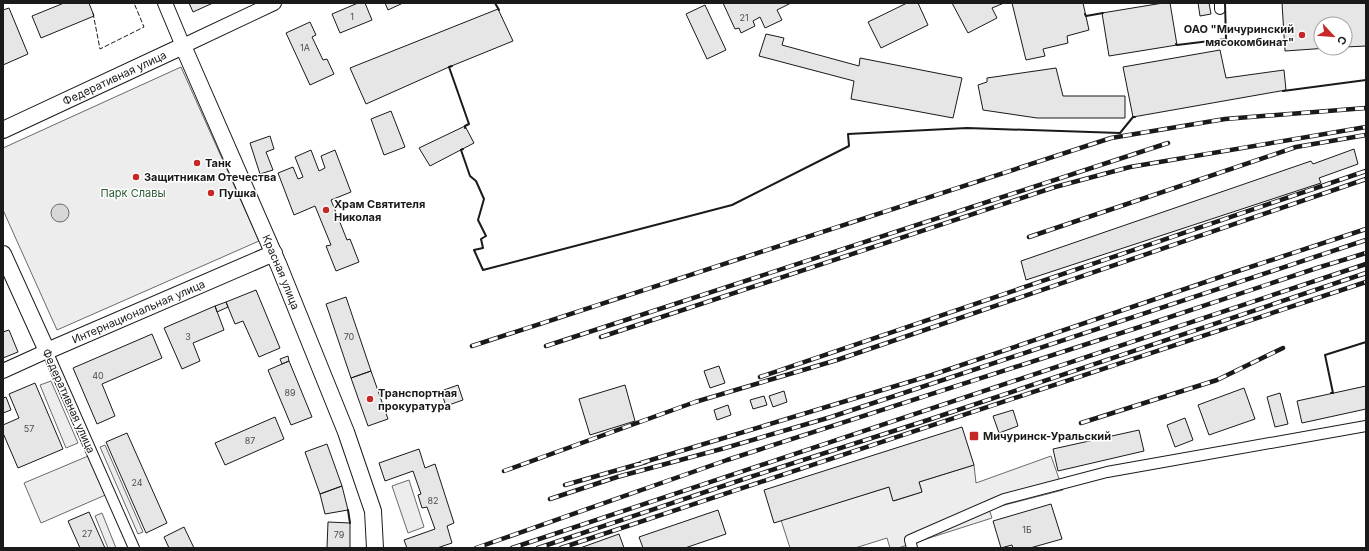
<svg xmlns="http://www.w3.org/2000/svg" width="1369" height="551" font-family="Inter,sans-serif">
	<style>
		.built { fill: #ededed; stroke: #6a6a6a }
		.water { fill: #d7d7d7; stroke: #6a6a6a }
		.building { fill: #e6e6e6; stroke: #1a1a1a }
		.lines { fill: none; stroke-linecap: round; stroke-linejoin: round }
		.minor-casing { stroke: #1a1a1a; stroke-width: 12 }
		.secondary-casing { stroke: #1a1a1a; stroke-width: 16 }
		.primary-casing { stroke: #1a1a1a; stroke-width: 18 }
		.minor { stroke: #fff; stroke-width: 10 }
		.secondary { stroke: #fff; stroke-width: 14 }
		.primary { stroke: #fff; stroke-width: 16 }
		.rail-casing { stroke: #1a1a1a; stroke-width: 4.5 }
		.rail { stroke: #fff; stroke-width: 3; stroke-dasharray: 9; stroke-linecap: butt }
		.fence { stroke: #1a1a1a; stroke-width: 1; stroke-dasharray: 5 2; stroke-linecap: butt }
		.wall { stroke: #1a1a1a; stroke-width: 2 }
		.poi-dot { fill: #c62828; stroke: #fff; stroke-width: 1.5 }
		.labels { text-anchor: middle; stroke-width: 3; stroke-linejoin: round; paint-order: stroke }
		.number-label { font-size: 9px; fill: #4d4d4d }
		.poi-label { font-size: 11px; font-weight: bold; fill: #1a1a1a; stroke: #fff; text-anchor: start }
		.street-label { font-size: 11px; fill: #1a1a1a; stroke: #fff }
		.park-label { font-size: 11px; fill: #2b5a34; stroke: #fff }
	</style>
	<rect width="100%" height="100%" fill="#fff"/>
	<path class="built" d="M181,67L259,241L57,330L3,210V148Z
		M51,381L78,443L66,448L40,385Z
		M105,445L143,532L138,534L100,447Z
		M93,454L110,493L41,523L24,483Z
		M1051,456L1063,490L989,509L992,518L898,548H890L887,538L855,548H790L781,520L889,487L894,501L922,492L919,482L974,465L976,483Z
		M409,480L424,527L408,533L392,486Z
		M102,513L116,548H108L95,516Z"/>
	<path class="water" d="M51 213a9 9 0 1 1 18 0a9 9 0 1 1-18 0Z"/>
	<path class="building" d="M64,3H89L94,16L41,38L32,16Z
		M189,3H213L193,12Z
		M358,3H365L372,20L340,33L332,14Z
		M385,3H403L388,10Z
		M723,3H791L777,10L782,20L765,28L760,17L753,21L755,26L741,33L739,28L735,29Z
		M907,3H918L928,25L881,48L868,22Z
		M952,3H1004L992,8L997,18L968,33Z
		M1012,3H1083L1089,30L1067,36L1068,43L1043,49L1045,56L1026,60Z
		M1163,3H1170L1177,45L1109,56L1102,13Z
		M1198,3H1209L1211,14L1200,16Z
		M1282,3H1366V46L1345,47V24H1321V48H1328L1285,51Z
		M705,5L726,50L707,59L686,14Z
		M9,8L28,54L3,65V10Z
		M498,9L513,41L449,67L366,104L350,68Z
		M310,22L316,35L312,37L323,60L327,59L334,74L310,85L286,33Z
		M766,34L784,38L782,45L859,66L860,58L962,78L953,118L851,99L854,81L759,56Z
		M1220,50L1226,78L1284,70L1286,90L1133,117L1123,67Z
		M1056,68L1063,96H1125V118H1037L983,110L978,85L987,82V78Z
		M391,111L405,147L384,155L371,119Z
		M465,126L474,143L430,166L419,148Z
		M270,136L274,149L266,152L273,170L260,174L250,143Z
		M1354,149L1358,164L1319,178L1321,183L1026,280L1021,261L1311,161L1313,164Z
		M311,150L319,171L325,168L321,156L335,150L351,192L331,200L347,240L350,239L359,262L336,271L326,246L331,245L315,206L294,215L278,173L293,167L298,179L303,177L295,157Z
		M256,290L280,348L259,357L243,321L235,324L226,302Z
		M346,297L371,371L351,378L326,304Z
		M226,302L228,307L217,312L215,306Z
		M215,306L224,330L193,343L200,361L182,369L164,328Z
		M9,330L18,352L3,358V332Z
		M152,334L162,358L102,384L115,416L97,424L73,368Z
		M288,356L289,361L282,364L280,359Z
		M289,361L312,417L291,425L268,370Z
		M719,366L725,383L710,388L704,371Z
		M371,371L388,419L368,426L351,378Z
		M35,383L63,449L18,468L3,433V425L19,418L9,394Z
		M458,385L463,400L446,406L441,391Z
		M625,385L635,421L590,435L579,399Z
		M1366,386V409L1302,423L1297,401Z
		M1244,388L1255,419L1209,435L1198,405Z
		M784,391L787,402L773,407L769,396Z
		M1280,393L1288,424L1275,427L1267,397Z
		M764,396L767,405L753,409L750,400Z
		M6,397L11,410L3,413V398Z
		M728,405L731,415L717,420L714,410Z
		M1013,410L1018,426L999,433L993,416Z
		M275,417L284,439L225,465L215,443Z
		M1185,418L1193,440L1175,447L1167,425Z
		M962,427L974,465L919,482L922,492L893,501L889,487L774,523L764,490Z
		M1139,430L1144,451L1058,471L1053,449Z
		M127,433L167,523L146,533L106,442Z
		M327,444L342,486L320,494L305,452Z
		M419,449L425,468L435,464L454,523L447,526L452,543L437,548H407L404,540L435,529L427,507L422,508L418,495L421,494L413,471L385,481L379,463Z
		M342,486L348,510L325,514L320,494Z
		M1051,504L1062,539L1030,548H1013L1012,545L1001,548L993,521Z
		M718,510L726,534L685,548H643L639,537Z
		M89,512L105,548H80L68,521Z
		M328,522L350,523V548H327Z
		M184,527L194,548H169L164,537Z
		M619,534L624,548H580Z"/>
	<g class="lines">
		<defs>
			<path id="minor" d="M1220,3V9
				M47,351L134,548
				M912,548L910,540L1004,499L1107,472L1366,426"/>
			<path id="secondary" d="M165,3L183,46L274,3
				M3,371L47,351"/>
			<g id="primary">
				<path id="s1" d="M3,130L183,46L279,266L346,432L373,511L375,548"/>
				<path id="s2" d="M3,254L47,351L274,253"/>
			</g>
		</defs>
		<use href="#minor" class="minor-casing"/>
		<use href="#secondary" class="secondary-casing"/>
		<use href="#primary" class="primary-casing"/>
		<use href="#minor" class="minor"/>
		<use href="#secondary" class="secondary"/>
		<use href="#primary" class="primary"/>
		<defs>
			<path id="rail" d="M1029,237L1296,147L1366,135
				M601,337L1055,187L1130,167L1366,127
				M472,346L1111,138L1225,119L1366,108
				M546,346L1168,143
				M760,377L1366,171
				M1081,423L1217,380L1283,348
				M641,463L932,375L1232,273L1366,229
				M504,471L695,402L837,360L1366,179
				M565,485L646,462
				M550,499L617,477L725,448L831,417L1366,240
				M476,548L727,460L1149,324L1317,268L1366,253
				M512,548L1366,264
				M538,548L744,479L928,420L1366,273
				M561,548L1366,282"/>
		</defs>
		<use href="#rail" class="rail-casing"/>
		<use href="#rail" class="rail"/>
		<path class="fence" d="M93,13L100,49L144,27L134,3"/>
		<path class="wall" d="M495,3L499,10
			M1085,14L1086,16L1103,13
			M1176,44L1177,45L1226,39L1225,3
			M452,66L449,67L469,124L465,126V128
			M1283,91L1366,80
			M463,149L461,150L470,176L476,181L484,199L478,220L486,236L481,239L483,248L474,250L483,270L732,205L849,146L848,134L967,128L1120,133L1133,117H1135
			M1331,393H1333L1325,355L1366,342
			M348,510L350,523"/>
	</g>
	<g class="poi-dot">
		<circle cx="1302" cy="35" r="4"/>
		<circle cx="197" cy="163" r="4"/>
		<circle cx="136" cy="177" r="4"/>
		<circle cx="211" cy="193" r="4"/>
		<circle cx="326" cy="210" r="4"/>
		<circle cx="370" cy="399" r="4"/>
		<rect x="969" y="431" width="10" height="10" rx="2"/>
	</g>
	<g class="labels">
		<g class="number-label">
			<text x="352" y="20">1</text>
			<text x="744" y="21">21</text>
			<text x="305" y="51">1А</text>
			<text x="188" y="340">3</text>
			<text x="349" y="340">70</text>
			<text x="98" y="379">40</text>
			<text x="290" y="396">89</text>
			<text x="29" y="432">57</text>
			<text x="250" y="444">87</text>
			<text x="137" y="486">24</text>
			<text x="433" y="504">82</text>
			<text x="1027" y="533">1Б</text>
			<text x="87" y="537">27</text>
			<text x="339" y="538">79</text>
		</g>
		<g class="poi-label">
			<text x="1294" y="33" text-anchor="end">ОАО "Мичуринский<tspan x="1294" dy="13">мясокомбинат"</tspan></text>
			<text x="205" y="167">Танк</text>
			<text x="144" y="181">Защитникам Отечества</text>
			<text x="219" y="197">Пушка</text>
			<text x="334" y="208">Храм Святителя<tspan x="334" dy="13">Николая</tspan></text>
			<text x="378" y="397">Транспортная<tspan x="378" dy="13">прокуратура</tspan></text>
			<text x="983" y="440">Мичуринск-Уральский</text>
		</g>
		<g class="street-label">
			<text dy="4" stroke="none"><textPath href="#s1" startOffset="123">Федеративная улица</textPath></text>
			<text dy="4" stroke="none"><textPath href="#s1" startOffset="445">Красная улица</textPath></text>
			<text dy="4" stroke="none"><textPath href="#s2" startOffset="206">Интернациональная улица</textPath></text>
			<text transform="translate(69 401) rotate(66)" y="4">Федеративная улица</text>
		</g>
		<g class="park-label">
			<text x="133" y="197">Парк Славы</text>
		</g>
	</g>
	<rect width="1369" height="551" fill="none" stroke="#1a1a1a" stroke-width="8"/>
	<g transform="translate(1333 36) rotate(116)"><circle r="19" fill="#ffffff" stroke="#a3a3a3"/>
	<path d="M0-3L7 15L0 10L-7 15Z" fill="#c62828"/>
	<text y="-6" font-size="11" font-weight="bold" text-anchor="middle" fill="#1a1a1a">С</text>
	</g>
</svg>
